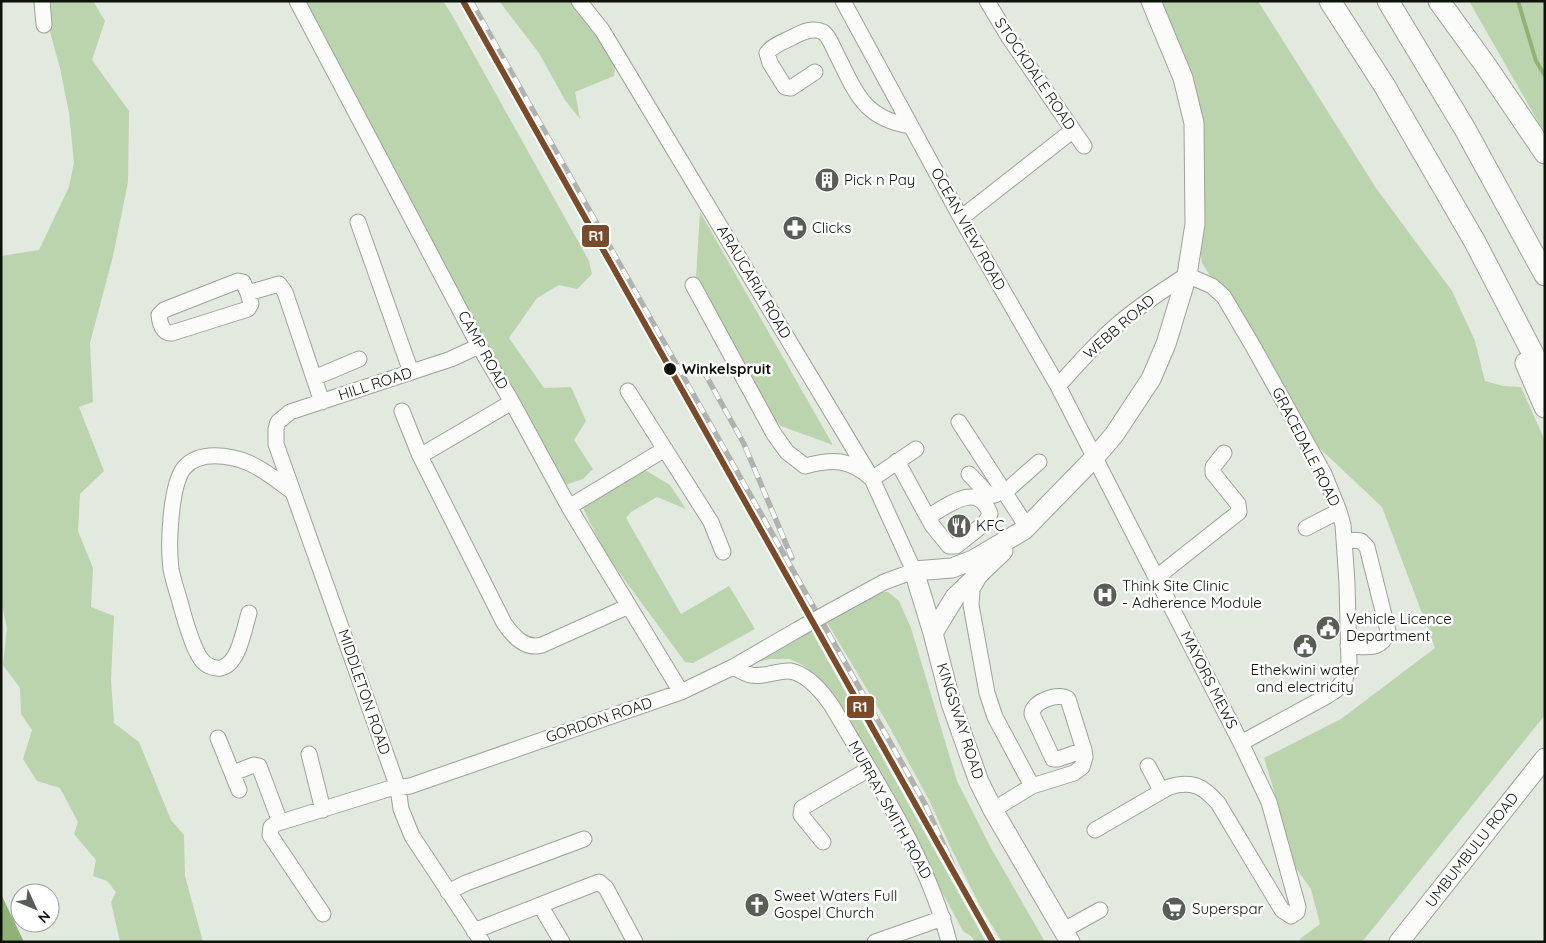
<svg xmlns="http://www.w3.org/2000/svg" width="1546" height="943" font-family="Quicksand,sans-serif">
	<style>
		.green { fill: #bcd4ae }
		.water { fill: #8fb377 }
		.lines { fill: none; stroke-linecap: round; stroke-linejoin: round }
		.stream { stroke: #8fb377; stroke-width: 4 }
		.minor-casing { stroke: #9da29a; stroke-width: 17 }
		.major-casing { stroke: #9da29a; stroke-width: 21 }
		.highway-casing { stroke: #9da29a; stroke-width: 23 }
		.minor { stroke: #fbfcfa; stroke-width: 15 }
		.major { stroke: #fbfcfa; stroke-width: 19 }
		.highway { stroke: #fbfcfa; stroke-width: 21 }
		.rail-casing { stroke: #b0b2af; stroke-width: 5.5 }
		.rail { stroke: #fff; stroke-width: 4; stroke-dasharray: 11; stroke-linecap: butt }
		.minor-bridge-casing { stroke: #9da29a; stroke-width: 17; stroke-linecap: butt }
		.minor-bridge { stroke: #fbfcfa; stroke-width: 15 }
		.rail-1-casing { stroke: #fff; stroke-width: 10 }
		.rail-1 { stroke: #7a4b2a; stroke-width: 6 }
		.stop-dot { fill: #0d120b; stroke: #fff; stroke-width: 2 }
		.labels { text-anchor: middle; stroke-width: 5; stroke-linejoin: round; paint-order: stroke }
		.street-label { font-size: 15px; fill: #0d120b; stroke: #fff }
		.poi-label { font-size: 15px; fill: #0d120b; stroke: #fff; text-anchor: start }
		.stop-label { font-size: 15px; font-weight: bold; fill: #0d120b; stroke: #fff; text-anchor: start }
		.line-badge { stroke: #fff; stroke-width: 2 }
		.badge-label { font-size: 14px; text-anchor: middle; font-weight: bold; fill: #fff }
	</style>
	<rect width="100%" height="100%" fill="#e2e9de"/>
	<path class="green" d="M51,1H93L105,21L92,60L129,111L128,182L113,256L90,343L93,402L79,407L104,471L80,494L78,531L93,568L91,607L114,616L111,680L114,723L139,742L171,820L184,835L185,876L203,942H120L111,902L116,892L107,881L93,876L96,860L74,834L78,822L60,788L37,781L23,759L32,730L21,714L20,688L3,665L7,628L1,601V256L39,250L69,187L74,163L69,113L60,68L50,32Z
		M304,1H443L452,15L589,261L592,274L577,289L559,285L537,298L509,338L544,388L571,387L586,421L574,440L593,469L583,479L565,485L521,401L484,339Z
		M499,1H570L585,17L615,67L614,76L575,92L580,119L565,100L539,53Z
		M1161,1H1258L1376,188L1452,291L1475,341L1485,381L1503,386L1521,387L1545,441V715L1362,942H1301L1300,939L1320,924L1311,889L1293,864L1279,807L1264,758L1341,719L1435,648L1382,507L1314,443L1202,263L1199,244L1200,139L1191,73Z
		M1469,1H1545V132L1540,125Z
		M700,212L833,445L781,426L766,410L696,279Z
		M645,470L670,485L686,509L657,497L631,512L626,518L681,614L729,586L755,629L693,663L685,662L605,553L583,508Z
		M874,592H888L899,601L911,628L957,781L991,848L1045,942H1002L980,906L951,848L930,802L889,726L825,619Z
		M809,627L986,942H975L972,937L963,931L901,816L825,686L803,665L789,659H770L757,662L752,660Z"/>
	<path class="water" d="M1,894L24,942H1Z"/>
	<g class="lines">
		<path class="stream" d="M1518,1L1536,61L1545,76"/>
		<defs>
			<path id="minor" d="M42,1L44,25
				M297,1L479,346L512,402L569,507L681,692
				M579,1L602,30L872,479L914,571L884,582L831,611
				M843,1L961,218L1058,386L1241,743L1269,802L1298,907L1297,912L1291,916L1282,910L1218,803C1203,786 1192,780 1169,787L1095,830
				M987,1L1008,36L1084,146
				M815,72L791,88L785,87L770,63L767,53C773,45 785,41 793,37C802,32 813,27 823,32C830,37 833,48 837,55C856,93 864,119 911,126
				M961,218L1072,131
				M358,222L411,372
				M693,285L774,434L787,452L805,466C832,459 850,458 872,479L916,449
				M248,293L243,282L238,281L164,310L159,315C160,324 163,334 172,333L248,309L251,304L248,293L279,284L285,292L322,402
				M479,346L451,359L290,412L278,422L276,429V444L398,788L401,809L412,836L482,942
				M314,378L359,359
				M1058,386C1077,365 1096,343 1117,325C1139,306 1163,290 1187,275L1212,286L1224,297L1254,348L1324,474L1339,511L1343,525L1347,583L1349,663L1345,679L1336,690L1327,696L1241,743
				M628,391L711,522L723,552
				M402,411L420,456L504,623C513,636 525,650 542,645L629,606
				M959,422L1027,527
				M420,456L512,402
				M897,461L932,525L949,546H956L985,523L990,514C978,480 947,506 928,517
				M969,474L989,495H995L1003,489
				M1005,492L1039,462
				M569,507L665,449
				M1306,528L1339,511
				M1344,539L1361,541L1367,547L1388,631C1382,652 1366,646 1348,646
				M979,577L972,589L971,605L987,693L995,717L1032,786
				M1157,577L1239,512L1238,504L1213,473V467L1224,453
				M249,613C244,629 239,664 221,668C213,669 205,665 201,659C192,647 184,617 180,602C177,591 173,580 171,569C168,546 170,486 184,468C199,450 230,455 249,463C265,470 279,482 293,492
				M733,667C739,670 745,674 751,675C764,678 777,670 790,671C808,674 823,693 832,706C876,782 927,856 949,942
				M218,738L239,790
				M309,754L323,810
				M1148,766L1161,790
				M233,773L254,765L259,766L280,822
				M993,810L1032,786L1074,773L1082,767L1085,757L1084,750L1068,699C1059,692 1032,701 1032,714L1053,759H1058L1084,750
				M823,842L801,815L802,808L869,769
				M448,892L466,883L584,839
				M540,905L562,942
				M323,914L270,835L271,827L275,824L388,789L410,786L681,692L733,667L797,630
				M1064,930L1100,910
				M474,931L599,882L606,888L635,942
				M875,942L943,918"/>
			<path id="major" d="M933,633L955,597L1003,551
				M1070,942L993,810L979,782L951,703L933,633L914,571L952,568L973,560L1024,530L1095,457L1114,435L1151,379L1166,344L1187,275L1195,224L1194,123L1183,78L1151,1
				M1399,942L1545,758"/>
			<path id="highway" d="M1330,1L1384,85L1475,242L1545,377
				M1388,1L1465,129L1545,275
				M1439,1L1486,66L1545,153
				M1526,363L1545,407"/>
		</defs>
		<use href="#minor" class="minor-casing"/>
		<use href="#major" class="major-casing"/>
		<use href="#highway" class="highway-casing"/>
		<use href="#minor" class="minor"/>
		<use href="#major" class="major"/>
		<use href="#highway" class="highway"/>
		<defs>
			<path id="rail" d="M471,1L925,804L966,894
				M703,370L744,444L792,558"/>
		</defs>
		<use href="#rail" class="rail-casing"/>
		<use href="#rail" class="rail"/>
		<defs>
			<path id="minor-bridge" d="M797,630L831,611"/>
		</defs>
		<use href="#minor-bridge" class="minor-bridge-casing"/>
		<use href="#minor-bridge" class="minor-bridge"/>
		<defs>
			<path id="rail-1" d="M463,1L993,942"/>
		</defs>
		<use href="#rail-1" class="rail-1-casing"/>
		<use href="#rail-1" class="rail-1"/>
	</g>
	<defs>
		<symbol id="building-disc" viewBox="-11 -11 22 22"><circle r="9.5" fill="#585d55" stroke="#fff"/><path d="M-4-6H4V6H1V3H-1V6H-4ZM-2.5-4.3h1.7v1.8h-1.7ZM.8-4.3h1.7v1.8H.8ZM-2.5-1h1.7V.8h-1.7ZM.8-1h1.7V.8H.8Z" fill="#fff"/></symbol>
		<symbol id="pharmacy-disc" viewBox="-11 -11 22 22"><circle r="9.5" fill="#585d55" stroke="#fff"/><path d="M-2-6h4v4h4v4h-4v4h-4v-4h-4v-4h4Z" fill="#fff"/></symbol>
		<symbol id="restaurant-disc" viewBox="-11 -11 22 22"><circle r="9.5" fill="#585d55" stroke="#fff"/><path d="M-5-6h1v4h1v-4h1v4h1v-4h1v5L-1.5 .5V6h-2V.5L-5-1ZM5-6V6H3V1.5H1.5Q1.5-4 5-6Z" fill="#fff"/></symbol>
		<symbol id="hospital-disc" viewBox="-11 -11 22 22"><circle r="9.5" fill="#585d55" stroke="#fff"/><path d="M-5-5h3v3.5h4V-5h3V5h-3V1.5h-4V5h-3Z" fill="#fff"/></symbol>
		<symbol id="civic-disc" viewBox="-11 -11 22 22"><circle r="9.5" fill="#585d55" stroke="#fff"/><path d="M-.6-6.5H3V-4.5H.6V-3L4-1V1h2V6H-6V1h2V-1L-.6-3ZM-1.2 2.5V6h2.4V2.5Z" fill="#fff"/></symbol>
		<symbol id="church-disc" viewBox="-11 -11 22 22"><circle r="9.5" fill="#585d55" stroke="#fff"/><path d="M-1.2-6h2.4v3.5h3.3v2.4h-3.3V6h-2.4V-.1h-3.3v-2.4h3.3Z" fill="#fff"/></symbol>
		<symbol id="supermarket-disc" viewBox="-11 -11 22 22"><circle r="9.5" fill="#585d55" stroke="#fff"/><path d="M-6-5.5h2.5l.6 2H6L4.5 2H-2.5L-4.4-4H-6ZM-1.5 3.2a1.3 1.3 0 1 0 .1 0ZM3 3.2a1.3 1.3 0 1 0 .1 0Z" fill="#fff"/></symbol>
	</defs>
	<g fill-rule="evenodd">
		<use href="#building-disc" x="813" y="166" width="28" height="28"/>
		<use href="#pharmacy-disc" x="781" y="214" width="28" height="28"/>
		<use href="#restaurant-disc" x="945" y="512" width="28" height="28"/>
		<use href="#hospital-disc" x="1091" y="581" width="28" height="28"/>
		<use href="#civic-disc" x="1314" y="614" width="28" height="28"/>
		<use href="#civic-disc" x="1291" y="632" width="28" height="28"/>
		<use href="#church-disc" x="743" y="891" width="28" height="28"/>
		<use href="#supermarket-disc" x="1160" y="895" width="28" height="28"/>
	</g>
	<circle class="stop-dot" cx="670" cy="369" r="7"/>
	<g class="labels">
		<g class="street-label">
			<text transform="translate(1035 74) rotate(56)" y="5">STOCKDALE ROAD</text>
			<text transform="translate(968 229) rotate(61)" y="5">OCEAN VIEW ROAD</text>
			<text transform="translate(754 282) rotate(59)" y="5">ARAUCARIA ROAD</text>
			<text transform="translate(1119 327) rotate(-41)" y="5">WEBB ROAD</text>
			<text transform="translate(483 350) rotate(61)" y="5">CAMP ROAD</text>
			<text transform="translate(375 384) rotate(-18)" y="5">HILL ROAD</text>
			<text transform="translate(1306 447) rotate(63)" y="5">GRACEDALE ROAD</text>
			<text transform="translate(1209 680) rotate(63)" y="5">MAYORS MEWS</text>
			<text transform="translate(364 692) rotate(71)" y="5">MIDDLETON ROAD</text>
			<text transform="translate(599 720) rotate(-19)" y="5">GORDON ROAD</text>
			<text transform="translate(960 721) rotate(72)" y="5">KINGSWAY ROAD</text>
			<text transform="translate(890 810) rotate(61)" y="5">MURRAY SMITH ROAD</text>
			<text transform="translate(1472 850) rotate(-52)" y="5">UMBUMBULU ROAD</text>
		</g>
		<g class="poi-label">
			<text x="844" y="185">Pick n Pay</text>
			<text x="812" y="233">Clicks</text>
			<text x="976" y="531">KFC</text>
			<text x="1122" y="591">Think Site Clinic<tspan x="1122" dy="17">- Adherence Module</tspan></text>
			<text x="1346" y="624">Vehicle Licence<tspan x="1346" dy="17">Department</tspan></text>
			<text x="1305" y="675" text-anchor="middle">Ethekwini water<tspan x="1305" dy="17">and electricity</tspan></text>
			<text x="774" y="901">Sweet Waters Full<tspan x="774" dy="17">Gospel Church</tspan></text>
			<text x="1192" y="914">Superspar</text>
		</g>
		<g class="stop-label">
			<text x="682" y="374">Winkelspruit</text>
		</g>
	</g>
	<g class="line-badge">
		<rect x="581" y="224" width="29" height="24" rx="5" fill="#7a4b2a"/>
		<rect x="846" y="695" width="29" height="24" rx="5" fill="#7a4b2a"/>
	</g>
	<g class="badge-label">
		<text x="596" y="241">R1</text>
		<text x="860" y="712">R1</text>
	</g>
	<rect width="1546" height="943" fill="none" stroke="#0d120b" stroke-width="5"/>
	<g transform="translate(35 908) rotate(134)"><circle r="24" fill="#ffffff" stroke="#9ea09d"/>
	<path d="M0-4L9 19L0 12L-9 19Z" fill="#585d55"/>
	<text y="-8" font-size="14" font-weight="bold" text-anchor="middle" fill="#0d120b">N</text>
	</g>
</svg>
